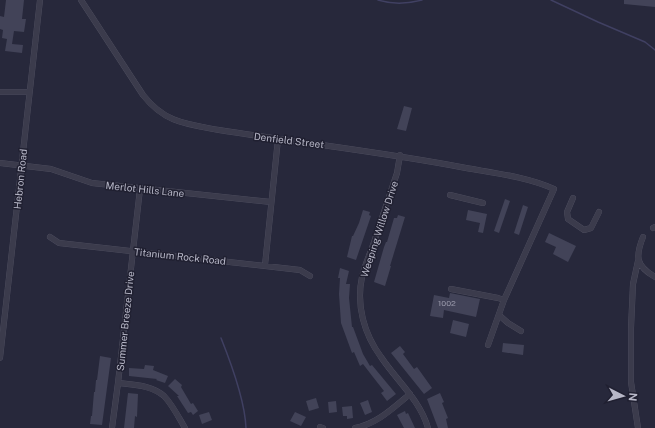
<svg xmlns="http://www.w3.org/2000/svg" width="655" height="428" font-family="'Public Sans',sans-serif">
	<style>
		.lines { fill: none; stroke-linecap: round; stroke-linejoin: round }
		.stream { stroke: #404062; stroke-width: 1.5 }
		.building { fill: #424358 }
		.minor-casing { stroke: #535364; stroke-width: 6 }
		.minor { stroke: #3b3b4c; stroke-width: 5.5 }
		.labels { text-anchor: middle; stroke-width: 3; stroke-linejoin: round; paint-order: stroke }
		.number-label { font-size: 8px; fill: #9a9aab }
		.street-label { font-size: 10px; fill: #b7b7c7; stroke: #202031 }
	</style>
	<rect width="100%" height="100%" fill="#27283b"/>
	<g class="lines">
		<path class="stream" d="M378,0C394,5 407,4 422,0
			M551,0L598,22L645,42L655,50
			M221,338C231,363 245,401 246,428"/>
	</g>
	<path class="building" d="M6,0H24L22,19H26L24,32L14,31L12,44L23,45L22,53L5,51L7,39L2,38L3,30L0,29V16L4,17Z
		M624,0H655V7L624,4Z
		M404,106L412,108L406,131L397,129Z
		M505,199L510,201L499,233L494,231Z
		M523,205L528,207L519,235L514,233Z
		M363,210L370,212L369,215L371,216L356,260L347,257L352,236H353L359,223Z
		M468,210L487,214L483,233L478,232L480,223L466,220Z
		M398,215L405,217L390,266H391L385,286L374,282L384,247L386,242H387L394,218H397Z
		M549,233L576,246L568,262L553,254L556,247L545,242Z
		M340,268L349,271L346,284H350L349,298L352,327H353L363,354L370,366L372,365L396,394L387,401L381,393L384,391L373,377L363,364L360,366L354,352L352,353L341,323L339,294L340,278H338Z
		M450,293L480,299L476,317L444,310L443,318L430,316L434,295L449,298Z
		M453,320L469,324L466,337L450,333Z
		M503,343L524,345L523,355L502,352Z
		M400,346L405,352L403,354L414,369L417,367L432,388L424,394L391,353Z
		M100,356L111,358L102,425L90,424L91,416H92L94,392H95L96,380H97Z
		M145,365L154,366L153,370L168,376L165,383L156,380L157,379L129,376V368L144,369Z
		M175,379L182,385L181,387L191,404L193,403L198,411L193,415L191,412L188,413L177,396H179L168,386Z
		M128,393L138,394L137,417L135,416L134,428H124Z
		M440,393L444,402L442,403L448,418L446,419L448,428H438L427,399Z
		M316,398L319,408L309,411L306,401Z
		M368,400L372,412L365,415L360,403Z
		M336,401L337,412L329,413L328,402Z
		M352,406L353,418L347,419V416H343L342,407Z
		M405,411L406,414L408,413L415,428H404L397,415Z
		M209,412L212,420L202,424L199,415Z
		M295,412L306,417L301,426L290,421Z"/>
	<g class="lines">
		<defs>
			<path id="minor" d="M81,0L143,95C165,123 186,124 219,130C301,143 384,152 466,168C494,173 528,177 554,189L504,300L488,345
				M0,92H29
				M400,155L397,173C390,194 383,215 376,236C372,250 365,263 362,277C356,305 364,334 381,357C397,381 420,400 428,428
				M0,163L51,169L92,183L271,202
				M450,195L483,203
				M573,198L567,212L568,219L584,230L591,228L599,212
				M653,228L655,227
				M50,237L59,243L300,270L310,276
				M643,237C635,257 636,266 655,277
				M265,265L278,139
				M451,289L498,298L504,300
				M499,315L508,323L521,331
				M0,358L40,0
				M118,383C134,385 151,385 164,396C172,404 179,418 185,428
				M320,427L323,428
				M112,428L118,383L140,189
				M355,428C377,424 393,408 410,394
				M638,428L631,382V328L633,284L638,261"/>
		</defs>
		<use href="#minor" class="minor-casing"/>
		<use href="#minor" class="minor"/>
	</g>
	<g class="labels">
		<g class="number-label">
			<text x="447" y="306">1002</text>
		</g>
		<g class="street-label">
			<text transform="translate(289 140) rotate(7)" y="4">Denfield Street</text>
			<text transform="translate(20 179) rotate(-84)" y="4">Hebron Road</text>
			<text transform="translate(145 189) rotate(6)" y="4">Merlot Hills Lane</text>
			<text transform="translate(379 229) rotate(-72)" y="4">Weeping Willow Drive</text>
			<text transform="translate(180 256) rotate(6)" y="4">Titanium Rock Road</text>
			<text transform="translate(125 321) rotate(-84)" y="4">Summer Breeze Drive</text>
		</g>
	</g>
	<g transform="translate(623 396) rotate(96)" stroke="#202031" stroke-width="3" paint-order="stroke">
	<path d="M0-3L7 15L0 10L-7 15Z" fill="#b7b7c7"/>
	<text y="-6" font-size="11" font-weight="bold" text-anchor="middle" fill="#b7b7c7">N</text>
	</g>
</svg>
